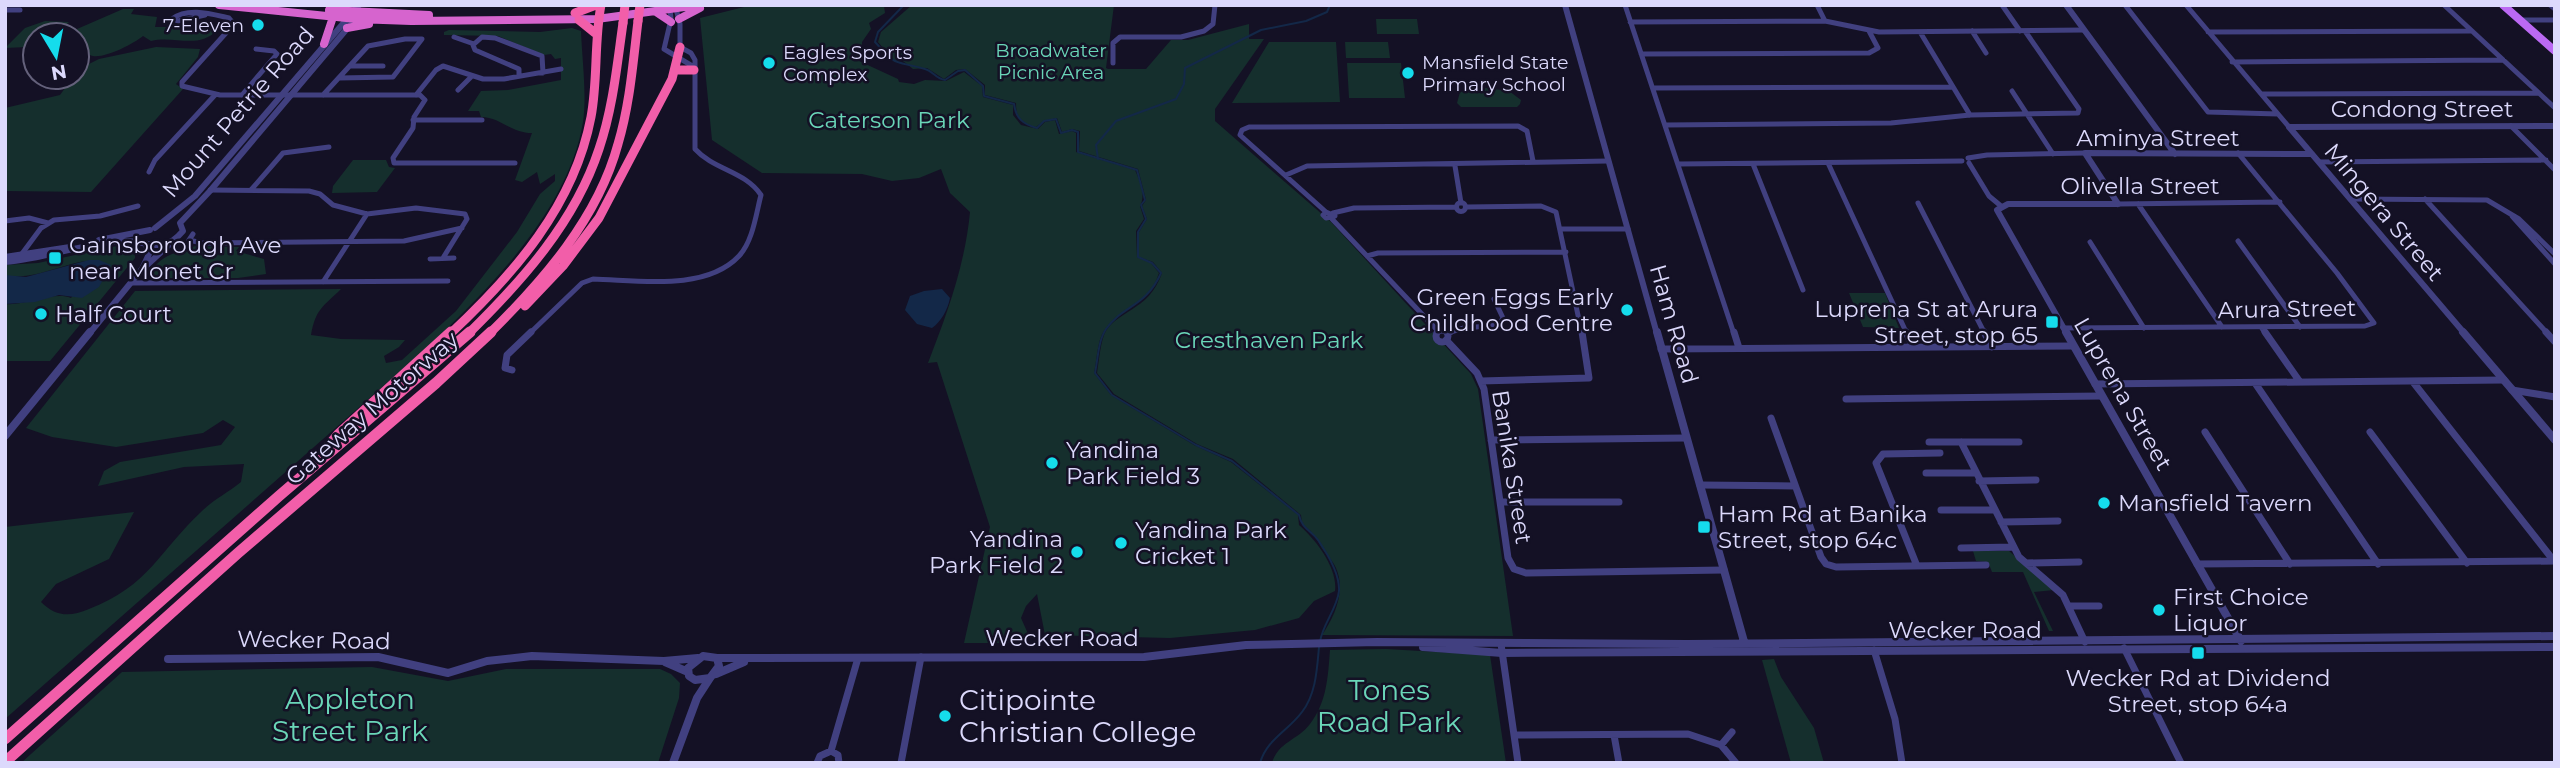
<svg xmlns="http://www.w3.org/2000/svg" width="2560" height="768" font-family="Montserrat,sans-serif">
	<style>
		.green { fill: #152f2d }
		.water { fill: #132848 }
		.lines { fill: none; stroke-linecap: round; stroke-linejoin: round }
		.stream { stroke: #132848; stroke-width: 2 }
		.minor-far1 { stroke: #414080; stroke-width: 5 }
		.minor { stroke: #414080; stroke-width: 7 }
		.tertiary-far1 { stroke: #414080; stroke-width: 6 }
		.tertiary { stroke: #414080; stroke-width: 8 }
		.primary { stroke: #bb69f3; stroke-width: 8 }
		.trunk { stroke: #d664ce; stroke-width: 8 }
		.motorway-far1 { stroke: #f25ea9; stroke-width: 9 }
		.motorway { stroke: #f25ea9; stroke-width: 11 }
		.motorway-bridge { stroke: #f25ea9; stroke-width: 9 }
		.poi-dot { fill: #15dcec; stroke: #141125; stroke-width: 2.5 }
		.labels { text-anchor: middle; stroke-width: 5; stroke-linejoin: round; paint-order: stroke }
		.far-poi-label { font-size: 19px; fill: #dcd9fc; stroke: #141125; text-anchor: start }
		.far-park-label { font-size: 19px; fill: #6ad6b8; stroke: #141125 }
		.street-label { font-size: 23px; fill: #dcd9fc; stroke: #141125 }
		.park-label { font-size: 23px; fill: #6ad6b8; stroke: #141125 }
		.poi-label { font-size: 23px; fill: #dcd9fc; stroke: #141125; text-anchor: start }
		.near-park-label { font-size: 28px; fill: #6ad6b8; stroke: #141125 }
		.near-poi-label { font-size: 28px; fill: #dcd9fc; stroke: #141125; text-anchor: start }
	</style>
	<rect width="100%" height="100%" fill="#141125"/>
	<path class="green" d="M752,5L884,6L885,13L869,23L871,29L862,42V52L856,58L859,61L898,79L899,82L914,84L925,80L946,81L964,72L982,86L983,97L1013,105V115L1021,125L1038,129L1045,122L1055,120L1059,134L1072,131L1076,133V152L1135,170C1140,181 1146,195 1140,206L1144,219L1136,231L1137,257L1151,263L1159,273C1148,308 1121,305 1104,331C1097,341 1097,361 1094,373L1111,395L1194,445L1231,462L1298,515L1299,525C1316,540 1338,568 1335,591L1314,601L1299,618L1255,630L1170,638L1045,635L1037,594L1026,606L1021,618L1029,636L1021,643H964L990,527L937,362L928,363C947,314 965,265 970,212L950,193L941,169L919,178L892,181L862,174L762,173L712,140L700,18Z
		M912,5H1114L1106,68L1108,69H1146L1171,40H1188L1249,24V39H1264L1215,109V121L1331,222L1471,374L1478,389L1513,636L1322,635C1335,616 1346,591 1336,568C1332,559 1324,553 1320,545C1315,535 1311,531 1302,524L1301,515L1233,459L1197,444L1114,394L1097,373C1099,361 1100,346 1104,335C1115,310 1149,312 1162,273L1153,262L1139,257V232L1147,219L1142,206L1146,200L1138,169L1079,151L1080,131L1072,129L1062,132L1057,118L1044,121L1036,127C1021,123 1016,119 1016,103L985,95V85L965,69L956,70L944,79L927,68L913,69L903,61L895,62L878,42L881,32Z
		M123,9H134L131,14L157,17L155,27H171L188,22L216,24L217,30C199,50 174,35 151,41L143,36C133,44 106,58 93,56C88,55 82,50 77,48V36L82,34H72L77,29Z
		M1376,19H1417L1419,34H1377Z
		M45,21L69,22L64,27H47L40,34L42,35H35V41L27,47L5,48L25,28Z
		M572,28L581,31C582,58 587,95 583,122C568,214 480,299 414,359L5,719V527L134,512L109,559L56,584L41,602C56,617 70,617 89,609C149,586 159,551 202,511C213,500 229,492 241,482L244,464L184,467L98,486L104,471L120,462L221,445L235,427L223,420L203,433L116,447L52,437L26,428L135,291L341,289C323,307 316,308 311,335L341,339L405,340L399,347L384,356L386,363L402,360L456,311L517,232L540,194L555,181V174L540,184L537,172L522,182L515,180L532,133C511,133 500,117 481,117L479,111H468L481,91L508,90L561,80V58L555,59L551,54L544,55L498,36L444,35V32L449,30L540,32Z
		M1269,42H1336L1340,102L1232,103Z
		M1345,42H1388L1390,58H1346Z
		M156,47L200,49L198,57L176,84L183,89L91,192L5,191V108L60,95L73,77H77L79,69L99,59Z
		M1347,63H1401L1405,98H1349Z
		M1486,88L1509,91L1521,100L1520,104L1517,107H1461L1457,103L1460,92Z
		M353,160H386L389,167L395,168L377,192L332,193L333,186Z
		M117,246L135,251V258L50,361H5V304C27,306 53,291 71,298L99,260C67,260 39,280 7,276L5,265L38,263Z
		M196,246L239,247L236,251L264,259L266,274L238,278H162L156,277L151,271C162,255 178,251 196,246Z
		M1849,293H1885L1899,328L1863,327Z
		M1973,551H2009L2054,590L2034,592L2053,631H2049L2023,572H1992L1988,562L1976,561Z
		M1386,649L1490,655L1506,763H1272C1278,742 1298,740 1310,724C1327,702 1328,676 1330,650Z
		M1774,659L1781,677L1814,728L1824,763H1791L1762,660Z
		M372,667L448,681L506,669H660L671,674L680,683L679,698L658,763H21L122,672Z"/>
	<path class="water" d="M89,260H99L111,265L99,287L82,298L59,295L35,302L5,304V275L26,277Z
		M942,289L950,298C948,309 941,322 932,328L917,324L905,310L910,296L924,291Z"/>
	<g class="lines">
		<path class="stream" d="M904,5L878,32L875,42C898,68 894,60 925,69C933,71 936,79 945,80L958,71L965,70L983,86L984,96L1014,104C1016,119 1023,124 1037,128L1044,121L1056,119L1061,133L1072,130L1078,132V152L1137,170L1145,200L1141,205L1146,219L1138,232V257L1152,263L1161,273C1146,307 1123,305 1106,329C1098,341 1098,359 1095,373L1112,395L1196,445L1232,461L1299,515C1302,529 1311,530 1318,540C1327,553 1340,574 1339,591C1337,609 1322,625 1320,642
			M1098,159L1096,145L1116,121L1176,99L1184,84L1185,68L1261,30L1306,21L1327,12L1330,5
			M1260,763C1267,739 1288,731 1302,712C1316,694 1317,669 1319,647"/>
		<path class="minor-far1" d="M1625,5L1734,334
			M1817,5L1825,21
			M2002,5L2020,31
			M2125,5L2208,112L2278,114
			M2186,5L2289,127
			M2444,5L2555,108
			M2550,5L2555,9
			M670,8L671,19L664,49L694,67
			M5,10H20
			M205,15L178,21L172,19C188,7 211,14 229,18L234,24L182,82V86L220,95H420L425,100L414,117L413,128L393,158L394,163H515
			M2519,20H2555
			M1630,22L1825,21L1879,32L2084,30
			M1972,31L1986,53
			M1920,32L1970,115
			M2208,32L2471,31
			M454,37L474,44
			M1641,54L1869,53L1878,48L1869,31
			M2232,62L2503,60
			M1113,63V43L1120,37H1181L1204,31L1213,24L1215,5
			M351,66H383
			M519,76V69L475,50L473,45L482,37L495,38L542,56L543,73
			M1653,88L1953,87
			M458,90L471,77
			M2012,91L2053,154
			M2262,94L2538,93
			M242,95L277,54L274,51L256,49
			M323,95L368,46L405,39H422L393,77L339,78
			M416,95L436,70L443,66L483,79H504L561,69
			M413,120H482
			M1665,125L1891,123L1970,115L2078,113L2079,109L2025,31
			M2511,126L2555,170
			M1968,158L1987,155L2085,153
			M2319,162L2546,160
			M1828,163L1907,334
			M1969,163L1989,196L2001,206
			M1678,164L1962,161
			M1753,164L1803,290
			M1455,166L1461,203
			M149,172L155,160L215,95
			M1286,175L1307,166L1608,161
			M210,190L309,191L320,194L333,205L367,214
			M251,190L283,153L329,147
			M2350,199L2487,200L2519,219L2555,254
			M2425,199L2548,334
			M1456.5 207a4.5 4.5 0 1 1 9 0a4.5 4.5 0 1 1-9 0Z
			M1918,203L1985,334
			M2118,204L2280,202
			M2138,204L2222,327
			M1467,207L1541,206L1556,212L1582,334
			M1326,212L1335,216L1326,218L1323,215Z
			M1326,212L1240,135L1242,130L1249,127L1518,126L1527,131L1533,161
			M1333,213L1354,208L1455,207
			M367,214L416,208L465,214L467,219L443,258
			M2512,216L2555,264
			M1332,219L1438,331
			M5,221L29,218L48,223
			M1561,229H1628
			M193,234L189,240L202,243L404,241L462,228
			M2238,241L2300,327
			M2090,242L2144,328
			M21,255L41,228L54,220L100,216L138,206
			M1367,256L1378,253L1566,252
			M430,259L454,258
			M323,282L367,214
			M130,283L448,281
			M2261,327L2266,334
			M2063,328L2365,326L2374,323L2337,273L2238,153
			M1447,333L1464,328L1499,325L1503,318L1494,299
			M529,334L582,283L593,279C637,280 705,292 739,256C753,241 756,214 761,195C745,171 714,170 695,149V60L691,53L680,47V24L675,5"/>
		<path class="minor" d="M1436 336a6 6 0 1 1 12 0a6 6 0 1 1-12 0Z
			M1734,332L1739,348
			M1906,332L1913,347
			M1984,332L1992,347
			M2265,332L2300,382
			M2546,332L2555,342
			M1447,333L1450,332
			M1446,340L1477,373L1484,389L1508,558L1514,569L1526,573L1724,570
			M1661,349L2073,346
			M512,370L505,368L507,355L531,332
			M1481,381L1589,378L1582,332
			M2413,382L2554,561
			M2255,383L2378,564
			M2095,384L2504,380
			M2512,390L2555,397
			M1846,399L2102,396
			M1771,418L1821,557L1826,564L1836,567L1986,565
			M2205,432L2290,564
			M2370,432L2467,563
			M1491,440L1686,438
			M1929,442H2019
			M1961,442L2019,557L2063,595L2085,642
			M1926,473H1975
			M1979,481L2036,480
			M1700,485L1795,486
			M1501,502H1619
			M1941,510H1994
			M2001,522L2058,521
			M1961,548L2013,547
			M2026,563L2079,562
			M2197,564L2555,561
			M1917,566L1876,463L1883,454L1940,453
			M2069,606H2099
			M1501,644L1518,763
			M2124,648L2181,763
			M1874,650L1895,719L1902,763
			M1515,735L1688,734L1721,745L1736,763
			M1614,735L1619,763
			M1721,745L1732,732
			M831,751L858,658
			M817,763L820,756L831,751L838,755L839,763
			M901,763L921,657"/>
		<path class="tertiary-far1" d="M1565,5L1657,334
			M2066,5L2175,154
			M2289,127L2465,334
			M2289,127L2555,126
			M2118,204L2085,153L2312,154
			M155,228L195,196L359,5
			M99,240L150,230
			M5,257L70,247
			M5,262C45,259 83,243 123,241C148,240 162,256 183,231L180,223L210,191L351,24
			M146,266L171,243
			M89,334L142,269L149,254L146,245
			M2067,334L1997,210L2008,204H2118"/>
		<path class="tertiary" d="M1657,332L1745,645
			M2066,332L2241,641
			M2463,332L2555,440
			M5,436L90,332
			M1423,647L1502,653L2555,647
			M703,656L717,658L719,666L710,678L695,680L689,676L688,668Z
			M717,658L1144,657L1246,645L1377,642L1687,644L2555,636
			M168,659L378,657L448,673L487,661L532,656L664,661L698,658
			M665,662L688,672
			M716,674L744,662
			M673,763L697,698L710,678"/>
		<path class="primary" d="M2503,5L2555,51"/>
		<path class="trunk" d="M219,5L356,19L411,21L597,19L699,5
			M329,10L429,15
			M656,12L671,22
			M679,19L700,8
			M347,28L369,24
			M324,44L333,17"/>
		<path class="motorway-far1" d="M575,13L596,5
			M579,20L595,33
			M675,70H694
			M525,306L563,266L599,218L672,79L680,47
			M450,334C514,274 574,206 591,117C598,80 594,42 601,5
			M468,334C522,281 575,222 599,149C613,108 617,65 623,23
			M489,334C543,281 598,218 618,144C630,104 633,62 638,21"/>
		<path class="motorway" d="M324,452L339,434L451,332
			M5,739L279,496L470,332
			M5,762L238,553L436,383L491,332"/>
		<path class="motorway-bridge" d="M638,21L640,5
			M623,23L625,5"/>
	</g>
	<g class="poi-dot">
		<circle cx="258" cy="25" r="7"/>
		<circle cx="769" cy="63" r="7"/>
		<circle cx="1408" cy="73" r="7"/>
		<rect x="48" y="251" width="14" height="14" rx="3.5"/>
		<circle cx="1627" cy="310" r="7"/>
		<circle cx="41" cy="314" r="7"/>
		<rect x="2045" y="315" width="14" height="14" rx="3.5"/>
		<circle cx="1052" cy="463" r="7"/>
		<circle cx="2104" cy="503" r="7"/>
		<rect x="1697" y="520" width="14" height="14" rx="3.5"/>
		<circle cx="1121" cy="543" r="7"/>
		<circle cx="1077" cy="552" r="7"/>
		<circle cx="2159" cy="610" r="7"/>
		<rect x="2191" y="646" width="14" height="14" rx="3.5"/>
		<circle cx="945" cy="716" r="7"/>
	</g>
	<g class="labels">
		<g class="far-poi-label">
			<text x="244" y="32" text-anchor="end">7-Eleven</text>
			<text x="783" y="59">Eagles Sports<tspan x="783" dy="22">Complex</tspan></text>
			<text x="1422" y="69">Mansfield State<tspan x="1422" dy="22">Primary School</tspan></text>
		</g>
		<g class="far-park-label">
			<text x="1051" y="57">Broadwater<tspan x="1051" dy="22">Picnic Area</tspan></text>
		</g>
		<g class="street-label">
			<text x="2422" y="117">Condong Street</text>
			<text transform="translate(238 112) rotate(-49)" y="8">Mount Petrie Road</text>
			<text x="2158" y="146">Aminya Street</text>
			<text x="2140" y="194">Olivella Street</text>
			<text transform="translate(2384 212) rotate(50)" y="8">Mingera Street</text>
			<text transform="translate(2287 309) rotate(-1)" y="8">Arura Street</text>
			<text transform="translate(1674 324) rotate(74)" y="8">Ham Road</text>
			<text transform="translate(2123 394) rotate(60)" y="8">Luprena Street</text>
			<text transform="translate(372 408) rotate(-41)" y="8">Gateway Motorway</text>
			<text transform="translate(1512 467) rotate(81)" y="8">Banika Street</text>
			<text x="1965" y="638">Wecker Road</text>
			<text x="1062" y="646">Wecker Road</text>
			<text transform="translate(314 640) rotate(1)" y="8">Wecker Road</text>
		</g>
		<g class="park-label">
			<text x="889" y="128">Caterson Park</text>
			<text x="1269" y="348">Cresthaven Park</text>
		</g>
		<g class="poi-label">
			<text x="69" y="253">Gainsborough Ave<tspan x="69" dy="26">near Monet Cr</tspan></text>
			<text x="1613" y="305" text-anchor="end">Green Eggs Early<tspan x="1613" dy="26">Childhood Centre</tspan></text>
			<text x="2038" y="317" text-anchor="end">Luprena St at Arura<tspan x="2038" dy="26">Street, stop 65</tspan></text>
			<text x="55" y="322">Half Court</text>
			<text x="1066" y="458">Yandina<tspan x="1066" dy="26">Park Field 3</tspan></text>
			<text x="2118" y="511">Mansfield Tavern</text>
			<text x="1718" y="522">Ham Rd at Banika<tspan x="1718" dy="26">Street, stop 64c</tspan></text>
			<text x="1135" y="538">Yandina Park<tspan x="1135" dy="26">Cricket 1</tspan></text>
			<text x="1063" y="547" text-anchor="end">Yandina<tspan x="1063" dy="26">Park Field 2</tspan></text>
			<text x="2173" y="605">First Choice<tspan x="2173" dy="26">Liquor</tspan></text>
			<text x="2198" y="686" text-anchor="middle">Wecker Rd at Dividend<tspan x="2198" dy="26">Street, stop 64a</tspan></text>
		</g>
		<g class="near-park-label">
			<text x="1389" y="700">Tones<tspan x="1389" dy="32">Road Park</tspan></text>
			<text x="350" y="709">Appleton<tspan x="350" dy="32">Street Park</tspan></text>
		</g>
		<g class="near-poi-label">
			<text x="959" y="710">Citipointe<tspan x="959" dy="32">Christian College</tspan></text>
		</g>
	</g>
	<rect width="2560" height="768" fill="none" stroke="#dcd9fc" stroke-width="14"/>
	<g transform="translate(56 56) rotate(170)"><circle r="33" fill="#141125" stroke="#64617b" stroke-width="2"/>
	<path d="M0-5L12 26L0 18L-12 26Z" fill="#15dcec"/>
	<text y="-10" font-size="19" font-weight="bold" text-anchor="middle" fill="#dcd9fc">N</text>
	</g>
</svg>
